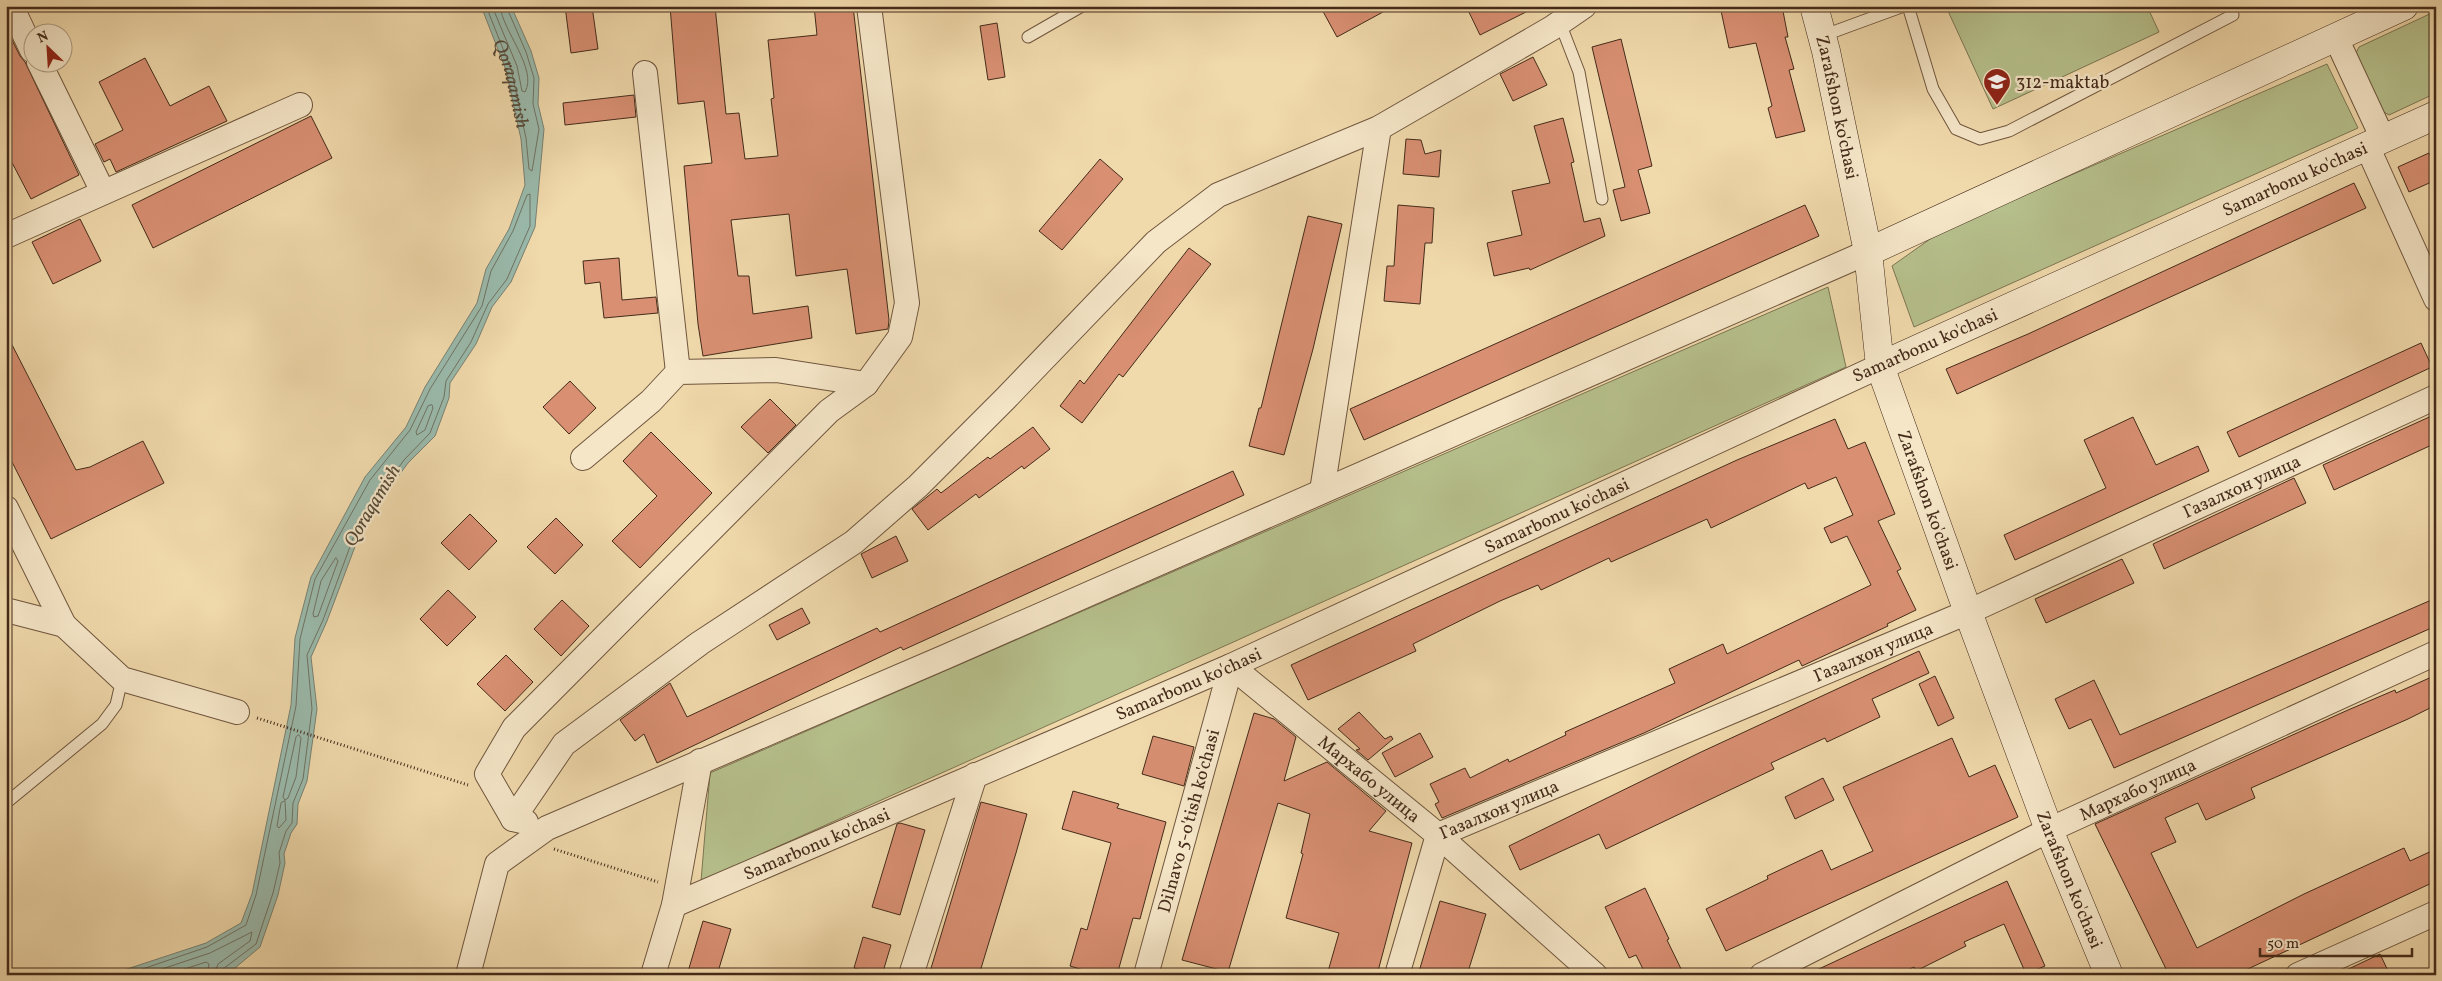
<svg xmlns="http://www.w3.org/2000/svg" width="2442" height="981" font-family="Vollkorn,serif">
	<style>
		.green { fill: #b6c08c; stroke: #7d7653 }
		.water { fill: #9abaac; stroke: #788172 }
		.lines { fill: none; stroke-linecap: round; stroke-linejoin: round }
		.shore { stroke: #6f7263; stroke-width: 1 }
		.building { fill: #d88f72; stroke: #442b1a }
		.lane-casing { stroke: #6f563e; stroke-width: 13 }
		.street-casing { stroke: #6f563e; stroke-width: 26 }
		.secondary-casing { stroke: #442b1a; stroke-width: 29 }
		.path { stroke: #442b1a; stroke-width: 3; stroke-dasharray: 1 2.5; stroke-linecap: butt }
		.lane { stroke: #f5e6c8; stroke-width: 11 }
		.street { stroke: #f5e6c8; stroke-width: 24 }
		.secondary { stroke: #f5e6c8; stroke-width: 28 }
		.labels { text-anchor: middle; stroke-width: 4.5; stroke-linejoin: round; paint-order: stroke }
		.poi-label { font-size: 18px; fill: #442b1a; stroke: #f5e6c8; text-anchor: start }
		.street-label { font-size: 18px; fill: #442b1a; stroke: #f5e6c8 }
		.water-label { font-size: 19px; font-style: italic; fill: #554837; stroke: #f5e6c8 }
	</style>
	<rect width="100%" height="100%" fill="#f0d9ab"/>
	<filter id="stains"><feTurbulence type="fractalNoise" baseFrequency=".004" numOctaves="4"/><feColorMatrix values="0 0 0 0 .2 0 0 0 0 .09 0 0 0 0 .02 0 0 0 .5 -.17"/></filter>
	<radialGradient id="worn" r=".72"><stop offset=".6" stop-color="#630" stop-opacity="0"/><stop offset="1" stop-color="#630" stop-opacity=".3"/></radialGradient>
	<path class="green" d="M1958,6H2147L2159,32L1993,109L1948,11Z
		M2436,11V93L2389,115L2380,110L2354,57L2359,47Z
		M2327,64L2358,128L1914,327L1892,266L1940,232Z
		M1828,287L1846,367L701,881L710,773Z"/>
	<path class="water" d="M481,6H511L531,51L539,78L538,104L544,129L535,227L511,282L492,307L476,344L450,383L449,398L435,436L408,463L383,497L359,536L327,621L311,657L317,709L307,781L298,804L297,824L291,833L284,854L285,863L278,895L260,947L235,968L222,975H118L121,971L206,943L241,923L252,894L291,705L295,638L311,577L365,477L406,427L425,387L477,303L486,269L509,229L525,185L521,139L506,70Z"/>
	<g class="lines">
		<g class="shore">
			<path id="s1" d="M486,6L511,69L526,138L529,169L532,171L539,129L533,104L534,78L526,52L506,6"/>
			<path d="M492,6L517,66L522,91L525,92C538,69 502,30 500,6"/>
			<path d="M432,405L433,408L425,430L417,435L416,432L428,406Z"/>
			<path d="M336,558L338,561L318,616L314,617L313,614L321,581Z"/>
			<path d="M299,735L301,738L296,777L288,798L285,800L283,797L296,737Z"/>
			<path d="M285,801L286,820L279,828L277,826L281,803Z"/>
			<path d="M125,975L207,947L246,925L256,895L296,706L300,639L315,579L370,480L410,430L430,389L482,306L491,271L513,231L527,195L530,194V226L507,279L488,304L471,342L446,381L444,397L430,433L404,460L379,495L355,533L323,620L307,655L312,709L303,779L293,803L292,823L286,831L279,853L280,863L273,893L256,944L223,969L221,975"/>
			<path d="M144,975L210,953L252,932L250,941L218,964L214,975"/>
			<path d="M166,975L206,962L209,964L207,975"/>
		</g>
	</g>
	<path class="building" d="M565,6H592L598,49L571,53Z
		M670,6H715L726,114L739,113L745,159L778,156L771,99L774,98L768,40L817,35L814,6H853L889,320L888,329L856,334L847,269L796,276L789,214L731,220L738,276H749L753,314L808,306L812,338L703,356L698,324L684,166L712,163L704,101L678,104Z
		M1320,6H1394L1337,37Z
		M1466,6H1538L1480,35Z
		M1720,6H1782L1788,37H1785L1794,69L1789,70L1805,131L1776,138L1768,108L1772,106L1756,43L1729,48Z
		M997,23L1005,77L988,80L980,26Z
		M6,28L20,56L25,62L79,175L31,199L6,151Z
		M1621,39L1652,166L1638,170L1650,213L1621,221L1613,190L1625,187L1592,47Z
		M1533,57L1547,85L1513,101L1500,74Z
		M145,58L170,106L209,86L227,121L116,172L110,159L104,162L95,144L123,130L99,82Z
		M634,95L636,117L565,125L563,103Z
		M311,116L332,158L153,248L132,205Z
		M1563,118L1574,162L1571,163L1584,222L1600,218L1605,236L1530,270L1529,268L1494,276L1487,243L1522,235L1512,191L1550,183L1534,126Z
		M1406,139L1421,140L1425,154L1441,150L1439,177L1403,174Z
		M2429,153L2436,169V180L2409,192L2398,167Z
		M1100,159L1123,179L1062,250L1039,231Z
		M2354,183L2366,208L1957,394L1946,369L2028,334Z
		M1398,205L1434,208L1432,243H1425L1420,304L1384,301L1387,266H1394Z
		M1805,205L1819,236L1364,440L1350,409Z
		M1308,216L1342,224L1313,349L1284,455L1249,446L1259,408H1261Z
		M80,219L101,261L53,284L32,242Z
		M1189,248L1211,264L1123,377L1119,374L1082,423L1060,406L1080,380L1084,384Z
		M619,258L622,300L656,297L658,313L604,318L600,282L585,284L583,261Z
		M6,333L76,470L90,467L143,441L164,483L51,539L6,450Z
		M2421,343L2432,367L2239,457L2227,432Z
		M570,381L596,408L569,434L543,407Z
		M770,399L796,425L768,453L741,427Z
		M2436,414V443L2334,490L2323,465Z
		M2133,417L2156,465L2198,446L2209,471L2015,560L2004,535L2106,488L2084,440Z
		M1835,419L1848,449L1865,442L1895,514L1878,521L1901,569L1897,571L1916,610L1887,624L1888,626L1802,666L1799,660L1644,733L1442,818L1435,804L1439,802L1430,784L1465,768L1470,778L1508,759L1509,762L1566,735L1565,732L1675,683L1669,669L1723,644L1727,654L1871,585L1847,536L1831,543L1824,528L1853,515L1836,477L1808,489L1805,483L1711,528L1707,519L1611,562L1609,558L1541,590L1538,585L1500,601L1413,644L1416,651L1308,700L1291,665L1737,460Z
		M1033,427L1050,449L1024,469L1022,466L979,498L976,494L928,530L912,509L937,489L941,493L988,457L990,459Z
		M651,432L712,493L640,568L612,541L657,496L623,461Z
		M1233,471L1244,495L903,650L901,647L657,763L644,734L635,741L620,720L670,683L687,717L877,628L880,632Z
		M2294,478L2306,503L2164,569L2153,544Z
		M470,514L497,541L469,570L441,543Z
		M556,518L583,545L555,574L527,547Z
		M896,536L908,561L872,578L861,554Z
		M2122,559L2134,583L2046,623L2035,599Z
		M448,590L476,617L447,646L420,619Z
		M2436,598V626L2114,768L2091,719L2069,729L2055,699L2094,680L2120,735Z
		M562,600L589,626L561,656L534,629Z
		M802,608L810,623L777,640L769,625Z
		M1919,651L1929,673L1872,699L1880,717L1827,742L1825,738L1771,763L1774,769L1606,849L1599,834L1520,870L1509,846L1699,753Z
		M506,655L533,682L505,711L477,684Z
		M2436,675V705L2408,719L2251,788L2255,798L2206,820L2198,803L2165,818L2176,842L2151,853L2197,948L2304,894L2404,848L2410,861L2436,849V881L2235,975H2169L2095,824L2348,710L2395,690L2396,693Z
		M1935,676L1954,718L1938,726L1919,684Z
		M1359,712L1385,739L1391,736L1393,739L1368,760L1356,750L1360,749L1338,729Z
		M1254,713L1274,719L1296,737L1284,781L1327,762L1386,811L1369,831L1412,843L1377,975H1327L1339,933L1286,918L1303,854L1301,853L1310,814L1278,803L1228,972L1182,960Z
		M1420,733L1433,757L1395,777L1382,753Z
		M1153,736L1194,747L1184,786L1142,774Z
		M1952,738L1969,777L1995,765L2018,817L1726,951L1706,909L1768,879L1767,876L1822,850L1831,870L1873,851L1843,787Z
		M1823,778L1834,800L1795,819L1785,797Z
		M1073,791L1119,804L1117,808L1166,822L1140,919L1133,918L1117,975H1100L1070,966L1081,928L1087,930L1111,843L1062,829Z
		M981,802L1027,814L1016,853L979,975H929Z
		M900,823L925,830L900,915L872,907L897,824Z
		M2007,881L2045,966L2026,974L2004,924L1964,942L1966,946L1916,971L1914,967L1897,975H1806Z
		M1645,888L1669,939L1667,940L1684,975H1646L1636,955L1629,958L1605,907Z
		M1440,901L1486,914L1467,975H1418Z
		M703,921L731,929L717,975H687Z
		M863,937L891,945L882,975L854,968Z
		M2380,954L2390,975H2336Z"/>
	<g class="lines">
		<defs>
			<path id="lane" d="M1908,6L1933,89L1956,129L1980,139L2009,131L2233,15
				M1560,23L1579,72L1602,199
				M1822,36L1904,6
				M1028,37L1082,6
				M6,803L102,724L116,705L122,679"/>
			<g id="street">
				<path d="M11,6L32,50"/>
				<path d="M2336,38L2383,139"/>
				<path d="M39,62L103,192"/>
				<path d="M645,73L678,372"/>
				<path d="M2367,146L2436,299"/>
				<path d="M6,236L300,105"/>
				<path d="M583,458L651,401L678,372L776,370L866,384"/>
				<path d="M1322,491L1379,128"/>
				<path d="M6,508L64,625"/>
				<path d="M6,610L64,625L122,679L237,712"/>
				<path d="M513,819L564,744L700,643L854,542L918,486L1006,398L1156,242L1218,195L1379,128L1552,28L1584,6"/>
				<path d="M526,822L513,819L487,774L514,728L829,411L866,384L900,337L907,303L869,6"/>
				<path id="s2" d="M674,905L1231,666L1880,366"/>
				<path d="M468,975L497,864L547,828L945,657L1868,252"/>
				<path d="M653,975L674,905L700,761"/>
				<path d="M911,975L975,775"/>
				<path id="s3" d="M1146,975L1231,666L1438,835L1595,975"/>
				<path id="s4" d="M1397,975L1438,835L1968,612L2436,397"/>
				<path id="s5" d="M1762,975L2049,830L2436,653"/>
				<path d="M2298,975L2436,913"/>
			</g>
			<g id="secondary">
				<path id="s6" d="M1814,6L1826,51L1868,252L1880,366L1968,612L2049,830L2109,975"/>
				<path d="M1868,252L2404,6"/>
				<path id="s7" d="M1880,366L2436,115"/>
			</g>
		</defs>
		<use href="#lane" class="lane-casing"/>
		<use href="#street" class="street-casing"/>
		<use href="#secondary" class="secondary-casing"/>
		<path class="path" d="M257,718L468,785
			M554,849L658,882"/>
		<use href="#lane" class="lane"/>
		<use href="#street" class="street"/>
		<use href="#secondary" class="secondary"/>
	</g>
	<defs>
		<symbol id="school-pin" viewBox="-11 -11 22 30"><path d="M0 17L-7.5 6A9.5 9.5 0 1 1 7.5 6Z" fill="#8f2418" stroke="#f5e6c8"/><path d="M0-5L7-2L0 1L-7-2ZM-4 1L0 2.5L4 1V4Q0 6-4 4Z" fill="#fff"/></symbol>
	</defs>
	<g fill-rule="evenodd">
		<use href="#school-pin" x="1981" y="66" width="32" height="43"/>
	</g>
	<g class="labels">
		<g class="poi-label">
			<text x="2016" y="88">312-maktab</text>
		</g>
		<g class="street-label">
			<text dy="6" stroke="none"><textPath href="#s6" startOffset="104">Zarafshon ko'chasi</textPath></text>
			<text dy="6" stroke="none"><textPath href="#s7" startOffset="455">Samarbonu ko'chasi</textPath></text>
			<text transform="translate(1925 345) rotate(-24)" y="6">Samarbonu ko'chasi</text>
			<text dy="6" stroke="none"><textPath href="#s4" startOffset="1022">Газалхон улица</textPath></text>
			<text dy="6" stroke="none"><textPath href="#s6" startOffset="509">Zarafshon ko'chasi</textPath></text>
			<text dy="6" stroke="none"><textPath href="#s2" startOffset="965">Samarbonu ko'chasi</textPath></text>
			<text dy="6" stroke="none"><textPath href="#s4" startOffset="618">Газалхон улица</textPath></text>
			<text dy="6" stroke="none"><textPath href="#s2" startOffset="560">Samarbonu ko'chasi</textPath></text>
			<text dy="6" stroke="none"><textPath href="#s3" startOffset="499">Мархабо улица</textPath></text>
			<text dy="6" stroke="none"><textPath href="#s5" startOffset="419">Мархабо улица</textPath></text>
			<text dy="6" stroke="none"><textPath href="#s4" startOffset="212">Газалхон улица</textPath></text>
			<text dy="6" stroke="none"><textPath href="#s3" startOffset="160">Dilnavo 5-o'tish ko'chasi</textPath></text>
			<text dy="6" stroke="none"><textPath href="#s2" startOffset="155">Samarbonu ko'chasi</textPath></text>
			<text dy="6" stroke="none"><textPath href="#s6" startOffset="914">Zarafshon ko'chasi</textPath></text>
		</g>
		<g class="water-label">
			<text dy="7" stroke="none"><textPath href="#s1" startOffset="82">Qoraqamish</textPath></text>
			<text transform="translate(371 505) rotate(-59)" y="7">Qoraqamish</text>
		</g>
	</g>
	<rect width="2442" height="981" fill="none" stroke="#f0d9ab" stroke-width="25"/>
	<rect x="8" y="8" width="2427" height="966" fill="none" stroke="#442b1a" stroke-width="2.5"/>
	<rect x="12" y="12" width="2417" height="956" fill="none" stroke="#442b1a"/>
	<g transform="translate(48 48) rotate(335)"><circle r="24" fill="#f5e6c8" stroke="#ae9b82"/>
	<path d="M0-4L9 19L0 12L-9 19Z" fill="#8f2418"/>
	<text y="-8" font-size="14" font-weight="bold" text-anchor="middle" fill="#442b1a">N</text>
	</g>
	<path d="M2260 948v8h152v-8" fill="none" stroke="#442b1a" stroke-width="2.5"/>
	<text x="2267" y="948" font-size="15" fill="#442b1a" stroke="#f5e6c8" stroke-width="4" paint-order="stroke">50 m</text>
	<rect width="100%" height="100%" filter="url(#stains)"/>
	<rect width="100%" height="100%" fill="url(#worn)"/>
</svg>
